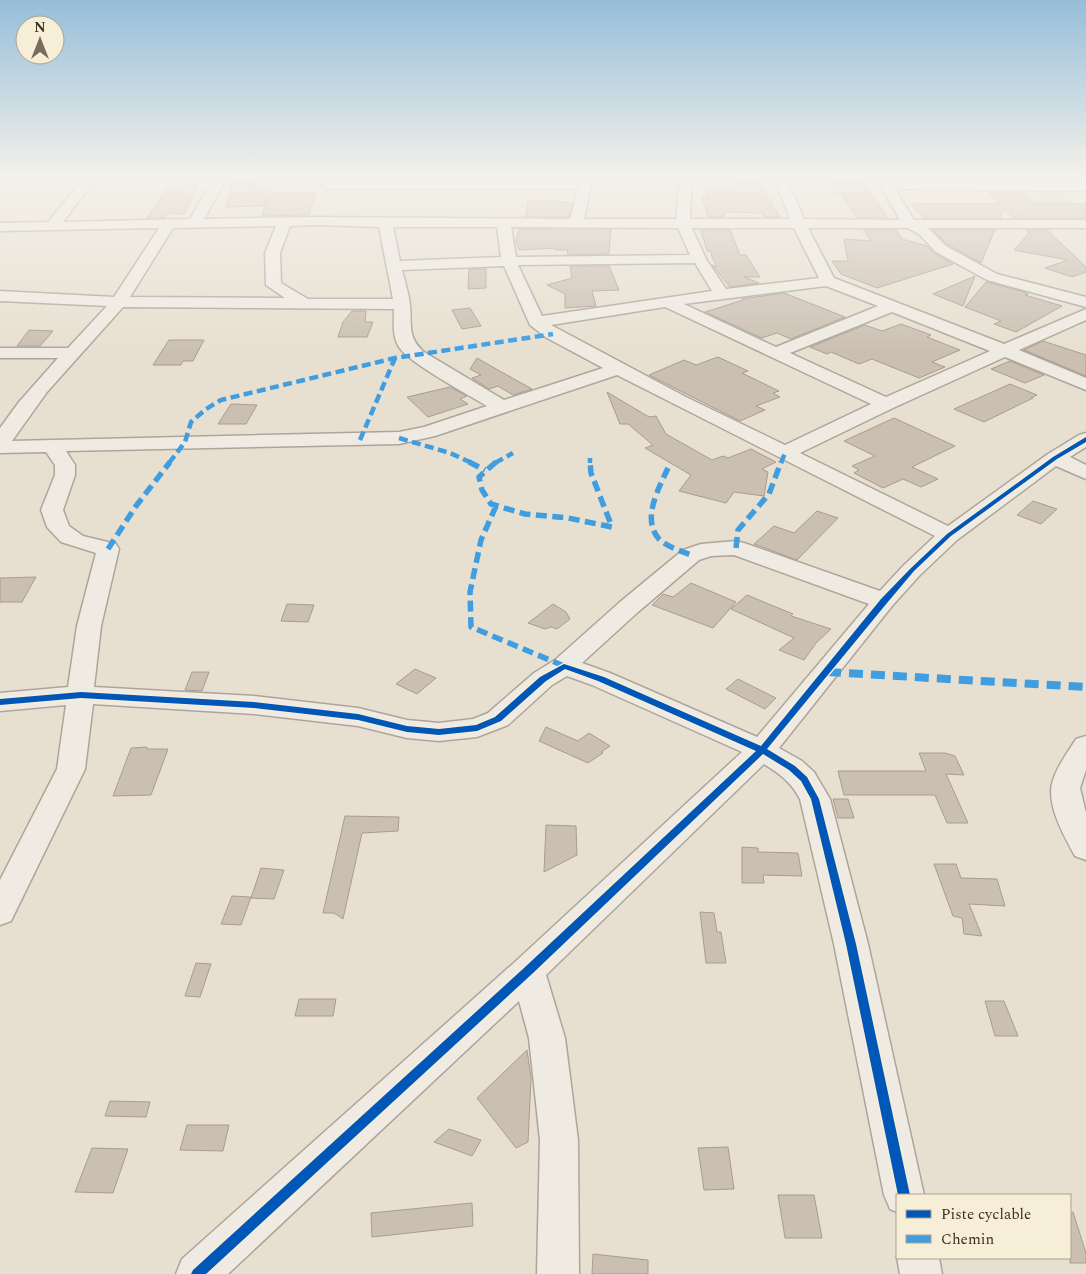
<svg xmlns="http://www.w3.org/2000/svg" width="1086" height="1274" font-family="Spectral,serif">
	<style>
		.green { fill: #d6d7b3 }
		.building { fill: #cbbfb2; stroke: #a89c90 }
		.lines { fill: none; stroke-linecap: round; stroke-linejoin: round }
		.minor-casing { stroke: #ada599; stroke-width: 3 }
		.minor { fill: #efebe3; fill-rule: evenodd }
		.quiet-far2 { stroke: #3f9de0; stroke-width: 4.5; stroke-dasharray: 9 4.5; stroke-linecap: butt }
		.quiet-far1 { stroke: #3f9de0; stroke-width: 5.5; stroke-dasharray: 11 5.5; stroke-linecap: butt }
		.quiet { stroke: #3f9de0; stroke-width: 8; stroke-dasharray: 14 8; stroke-linecap: butt }
		.cycleway-casing { stroke: #f7eed8; stroke-width: 3 }
		.cycleway { fill: #0057b8; fill-rule: evenodd }
	</style>
	<rect width="100%" height="100%" fill="#e7e0d1"/>
	<path class="green" d="M1061,189L1076,204H1018L1003,190Z"/>
	<path class="building" d="M243,175H259L254,189H272L270,193L316,192L309,215L262,216L268,197L263,206L226,207L233,182H240Z
		M824,175H852L857,181H863L888,218H857L841,194L835,193Z
		M729,178H756L780,217H763V213L724,212L725,217H708L702,197H708L705,188L733,189Z
		M199,185L184,214L168,213L165,218H147L169,186Z
		M989,193H1023L1034,204H1086V218H1014L1004,208L1000,218H923L911,204H1000Z
		M528,201H557L572,203L569,217H522L526,216Z
		M519,229H611L609,254L568,255L567,250H556L555,248L519,250L516,241Z
		M701,230H730L740,255H746L760,277H744L759,283L730,287L712,265L717,267L712,257L711,251H707Z
		M864,230H896L902,239L927,246L935,254L953,264L877,288L841,274L832,261H848L844,239L871,241Z
		M933,230H995L981,263L947,244Z
		M1026,230H1047L1086,267V272L1072,277L1045,268L1068,260L1014,250L1029,233Z
		M570,266H609L619,290L592,291L596,306L565,308V294L547,285L572,278Z
		M469,269H486V288L468,289Z
		M975,276L963,306L933,294Z
		M986,282L1021,291L1028,294L1025,295L1062,306L1016,332L994,324L1001,321L965,307Z
		M784,293L845,317L791,339L777,333L762,338L705,312L743,300L742,299Z
		M470,308L481,326L462,329L452,310Z
		M352,311H366L365,322H373L367,337H338L343,322Z
		M901,324L931,335L927,337L960,350L932,362L945,367L919,378L872,359L859,364L831,352L827,354L810,347L865,325L882,331Z
		M29,330L53,331L40,346H17Z
		M169,340H204L193,361H183L181,365H153Z
		M1043,341L1086,355V376L1024,350Z
		M718,357L748,371L742,373L779,391L773,393L780,397L756,406L765,410L740,421L649,375L684,360L696,365Z
		M477,358L498,370L532,389L513,395L498,386L489,389L472,378L481,375L470,369Z
		M1010,361L1044,375L1025,383L991,369Z
		M1010,384L1037,395L1031,398H1033L984,422L954,409Z
		M450,387L467,396L460,399L468,404L428,417L407,397Z
		M607,392L649,417L656,416L666,434L712,460L723,456L728,458L751,449L776,462L762,469L768,472L764,496L734,492L726,503L679,491L691,475L645,448L653,445L628,424H620Z
		M231,404L257,405L246,424H218Z
		M894,418L955,446L912,467L938,479L921,487L903,479L883,488L854,473L859,470L852,466L875,456L844,441Z
		M1033,501L1057,509L1041,524L1017,515Z
		M817,511L838,518L797,560L754,544L774,526L794,533Z
		M36,577L22,602H0V578Z
		M691,583L736,602L713,628L652,605L663,594L673,597Z
		M747,595L793,614L791,616L831,629L816,643L804,660L779,650L794,638L731,609Z
		M287,604L314,605L308,622L281,621Z
		M553,604L566,612L570,619L557,629L551,627L545,629L528,623Z
		M415,669L436,678L417,694L396,684Z
		M192,672H209L202,691L185,690Z
		M738,679L776,698L765,709L726,689Z
		M546,727L578,741L589,733L610,746L601,752L603,753L588,763L539,741Z
		M147,747V749H168L151,795L113,796L131,748Z
		M919,753H945L955,756L964,775L946,774L968,823H947L935,795H844L838,771H926Z
		M833,799H848L854,818H838Z
		M345,816L399,817L398,831L362,833L343,919L334,913H323Z
		M546,825L576,826L577,855L544,872Z
		M742,847L758,848V852L798,853L802,876L763,875L764,883H742Z
		M934,864H956L961,878L997,879L1005,906L969,904L982,936L964,934L962,918L953,916Z
		M261,868L284,870L274,899L251,898Z
		M232,896L251,897L241,925L221,924Z
		M700,912L714,913L717,932H721L726,963H706Z
		M196,963L211,964L200,997L185,996Z
		M299,999H336L333,1016H295Z
		M985,1001H1004L1018,1036H995Z
		M527,1050L531,1078L528,1142L516,1148L477,1098Z
		M110,1101L150,1102L146,1117L105,1116Z
		M187,1125H229L223,1151L180,1150Z
		M449,1129L481,1140L472,1156L434,1142Z
		M728,1147L734,1189L704,1190L698,1148Z
		M92,1148L128,1149L113,1193L75,1192Z
		M778,1195H814L822,1238H785Z
		M472,1203L473,1226L372,1237L371,1213Z
		M1073,1212L1086,1253V1263H1070V1213Z
		M593,1254L648,1260V1274H592Z"/>
	<g class="lines">
		<defs>
			<path id="minor" d="M87,175H99L63,222L190,219L216,175H228L204,219L317,217L570,219L578,189H324L322,186L324,183L328,182L585,181L591,185L584,219H676L680,175H692L690,219H790L773,175H785L804,219L900,220L875,175H887L891,181L1086,183V191L895,189L914,220H1086V228H928L946,246L997,274L1086,297V307L987,280L936,252L920,235L908,228H808L834,278L1004,344L1086,309V320L1019,350L1086,378V390L1005,357L893,408L800,453L948,526L1048,454L1079,435L1086,433V447L1070,457L1086,465V479L1056,466L957,540L920,575L892,606L779,748L802,761L814,772L830,799L868,944L924,1195H897V1212L890,1209L884,1195L834,944L800,799C791,782 780,774 764,764L546,975L565,1038L578,1140L579,1274H537L540,1140L529,1038L519,1001L228,1274H176L182,1259L516,961L742,752L592,685L567,676L552,685L508,725L477,737L439,741L407,738L358,726L254,714L93,704L85,769L11,921L0,925V880L57,769L66,705L0,711V693L68,687L77,626L96,553L61,542L47,527L41,510L55,475V465L46,452L0,453V428L19,402L58,358H0V348H68L107,306L0,301V291L114,297L159,228L0,231V223L48,222ZM317,225L379,227L393,299H308L281,283L280,253L290,226ZM276,226L265,253L266,285L285,298L130,297L173,228ZM393,227H497L501,257L400,261ZM511,227L678,228L690,255L516,257ZM692,228H794L819,278L726,289L706,259ZM695,263L712,291L542,316L518,265ZM504,266L530,325L547,338L603,368L504,400L424,352C407,337 412,326 410,305C409,294 405,282 402,270ZM826,286L878,306L776,347L684,304ZM123,307L394,309C394,321 392,336 399,347C409,363 469,395 487,406L424,427L399,432L12,441L47,392ZM665,307L871,404L785,445L686,397L551,325ZM892,312L990,351L886,397L790,353ZM617,375L935,536L904,565L880,591L744,543L736,541L701,544L683,550L620,602L555,660L534,673L488,713L473,719L439,723L407,720L358,708L254,696L94,687L101,626L119,549L116,544L83,536L69,526L63,510L75,475V465L66,451L399,444L435,436ZM734,555L869,604L757,737L610,673L582,663L638,612L699,560L711,556Z
				M1086,736V770L1080,788L1086,813V860L1075,856C1064,836 1045,803 1053,780C1058,765 1068,752 1076,739Z
				M897,1257L939,1258L942,1274H900Z"/>
		</defs>
		<use href="#minor" class="minor-casing"/>
		<use href="#minor" class="minor"/>
		<path class="quiet-far2" d="M399,438L450,453L472,463
			M360,440L395,358
			M590,458V463
			M169,463L185,442L191,422L206,409L221,400L395,358L553,334
			M495,463L513,453
			M781,463L785,453"/>
		<path class="quiet-far1" d="M469,462L485,470
			M496,462L479,477L482,490L491,504L525,514L568,518L612,527L591,473L590,462
			M668,468C659,488 641,519 659,539C667,547 681,551 691,555
			M496,506L481,540L470,592L471,627L564,666
			M736,548L738,530L769,494L781,462
			M108,549L136,506L170,462"/>
		<path class="quiet" d="M827,672L1086,687"/>
		<defs>
			<path id="cycleway" d="M1086,437V442L1057,459L951,536L914,571L887,603L767,749L795,766L807,777L819,799L856,944L910,1195H898L846,944L811,799L801,781L789,770L763,754L532,974L206,1274H191L193,1270L524,968L756,751L598,681L565,669L546,681L501,721L477,731L439,735L407,732L358,720L254,708L81,698L0,705V699L81,692L254,702L358,714L407,726L439,729L476,725L495,717L540,677L564,664L604,677L761,746L881,599L910,569L947,534L1053,457Z"/>
		</defs>
		<use href="#cycleway" class="cycleway-casing"/>
		<use href="#cycleway" class="cycleway"/>
	</g>
	<linearGradient id="sky" x2="0" y2="1"><stop stop-color="#96bed9"/><stop offset="0.5" stop-color="#f4f1ea"/><stop offset="1" stop-color="#f4f1ea" stop-opacity="0"/></linearGradient>
	<rect width="1086" height="353" fill="url(#sky)"/>
	<rect x="896" y="1194" width="175" height="65" fill="#f7eed8" stroke="#ada18e"/>
	<rect x="906" y="1210" width="25" height="8" fill="#0057b8" stroke="#ada18e"/>
	<text x="941" y="1219" font-size="15" fill="#3d2e20">Piste cyclable</text>
	<rect x="906" y="1235" width="25" height="8" fill="#3f9de0" stroke="#ada18e"/>
	<text x="941" y="1244" font-size="15" fill="#3d2e20">Chemin</text>
	<g transform="translate(40 40)"><circle r="24" fill="#f7eed8" stroke="#ada18e"/>
	<path d="M0-4L9 19L0 12L-9 19Z" fill="#786c5e"/>
	<text y="-8" font-size="14" font-weight="bold" text-anchor="middle" fill="#3d2e20">N</text>
	</g>
</svg>
